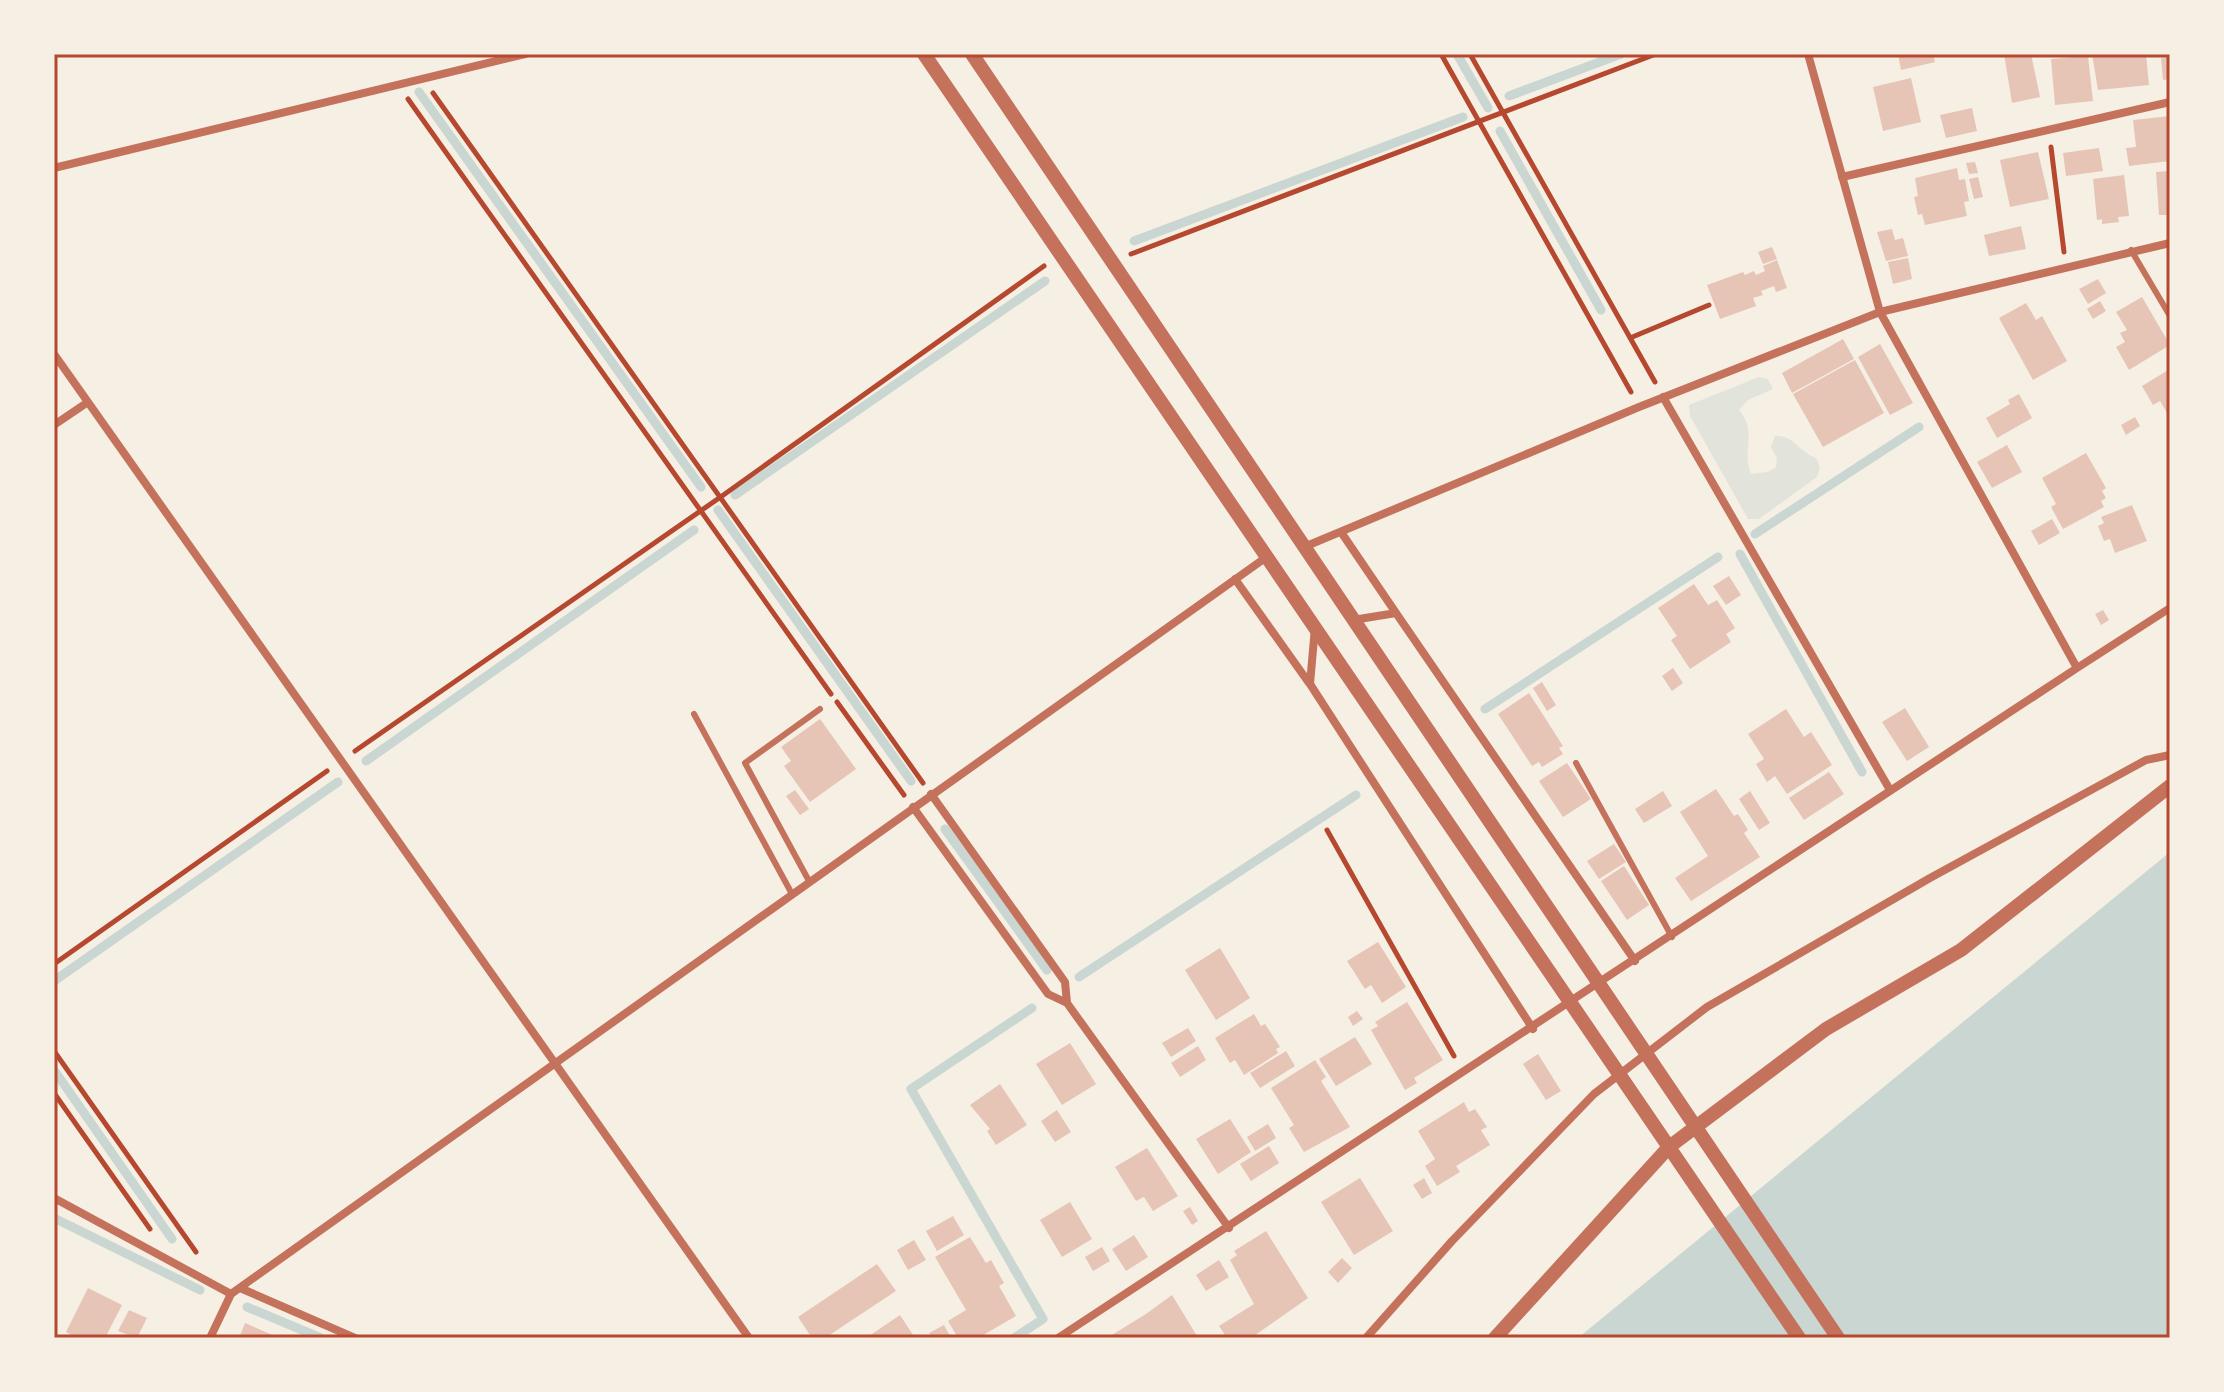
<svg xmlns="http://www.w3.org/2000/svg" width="2224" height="1392" font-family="Helvetica,sans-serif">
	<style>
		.green { fill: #e2e4dc }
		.water { fill: #c9d6d2 }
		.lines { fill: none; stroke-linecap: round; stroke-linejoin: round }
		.stream { stroke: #c9d6d2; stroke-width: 9 }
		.building { fill: #e6c5b7 }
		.path { stroke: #b5482f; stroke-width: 5 }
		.service { stroke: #c5725c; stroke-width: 6 }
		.minor { stroke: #c5725c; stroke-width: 8 }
		.tertiary { stroke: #c5725c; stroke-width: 14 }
		.neatline { fill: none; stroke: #b5482f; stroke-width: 3 }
	</style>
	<rect width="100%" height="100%" fill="#f6efe4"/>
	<path class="green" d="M1759,377L1768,379L1773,389L1748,400L1739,410C1758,432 1741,451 1751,474L1768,472L1776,467L1777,458L1771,447L1775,436C1794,435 1799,452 1816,458L1820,467L1817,477L1759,519H1748L1690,416L1689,405Z"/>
	<path class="water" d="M2170,852V1338H1578Z"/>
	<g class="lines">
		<path class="stream" d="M1457,54L1488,108
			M419,92L701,487
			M1509,96L1621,54
			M1500,131L1601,310
			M1134,241L1463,117
			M735,495L1045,281
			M718,510L911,781
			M1755,534L1919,427
			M1740,554L1862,772
			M1485,709L1718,557
			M366,761L694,530
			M945,829L1047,970
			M1079,977L1356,795
			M54,981L338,782
			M54,1070L172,1239
			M54,1218L200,1290
			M247,1307L321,1338
			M1014,1338L1043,1319L911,1089L1032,1008"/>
	</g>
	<path class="building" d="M1898,54H1933L1935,62L1901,70Z
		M2004,54H2031L2040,97L2012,103Z
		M2092,54H2146L2149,85L2098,90Z
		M2088,56L2093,101L2055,105L2051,59Z
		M2161,58H2170V79L2163,80Z
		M1911,78L1921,122L1883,131L1873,87Z
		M1972,108L1977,131L1946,138L1940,115Z
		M2170,116V161L2129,166L2126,148L2136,147L2133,120Z
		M2099,148L2103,171L2066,176L2063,153Z
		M2038,152L2049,199L2010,207L2000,160Z
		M1975,162L1978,173L1969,174L1966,163Z
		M1957,168L1959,180L1965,179L1969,201L1964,202L1967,216L1925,225L1922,214L1918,215L1914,197L1918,196L1915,178Z
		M2170,171V215H2159L2156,172Z
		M2124,175L2129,216L2118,217L2119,222L2102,224V219L2097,220L2093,179Z
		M1978,177L1983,197L1974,199L1969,179Z
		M2021,226L2026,249L1989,256L1984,235Z
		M1892,229L1895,240L1903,238L1908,256L1886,261L1877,232Z
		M1772,247L1777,259L1763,264L1758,252Z
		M1908,258L1912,279L1893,284L1888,262Z
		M1777,260L1787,288L1776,292L1774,286L1761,291L1763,295L1753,298L1756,306L1720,319L1707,285L1743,272L1745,275L1754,271L1756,275L1765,271L1763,266Z
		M2098,279L2106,293L2088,304L2079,289Z
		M2142,297L2170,345L2129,370L2116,347L2125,342L2120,333L2127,330L2116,312Z
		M2100,301L2106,311L2093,319L2087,309Z
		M2026,303L2036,320L2042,316L2067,361L2033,380L1999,318Z
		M1843,339L1854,359L1792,393L1782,373Z
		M1880,344L1913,403L1890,415L1858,357Z
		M1855,360L1884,413L1823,447L1793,394Z
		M2170,369V418L2160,401L2153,405L2142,386Z
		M2019,394L2032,418L1997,438L1986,418L2010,404L2008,400Z
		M2135,417L2140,426L2126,435L2121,425Z
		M2007,445L2022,472L1992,488L1977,462Z
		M2086,453L2106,488L2102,491L2106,498L2101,501L2104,507L2063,529L2051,507L2056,504L2042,478Z
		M2132,505L2147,541L2115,553L2110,539L2104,541L2098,526L2104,523L2101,517Z
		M2052,519L2060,533L2039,545L2031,531Z
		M1729,576L1741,595L1726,605L1713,586Z
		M1694,584L1708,605L1717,600L1735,628L1726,634L1731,642L1690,669L1671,640L1677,636L1658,608Z
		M2103,610L2109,620L2101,625L2095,614Z
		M1673,668L1683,683L1672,691L1662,676Z
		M1542,682L1556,705L1547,711L1533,688Z
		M1529,693L1563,746L1559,748L1563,754L1542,767L1539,762L1532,766L1498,714Z
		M1905,708L1929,747L1907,761L1882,722Z
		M1786,709L1804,737L1811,732L1832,765L1787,794L1775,776L1767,782L1756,764L1764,759L1748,734Z
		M820,719L856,769L810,802L784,766L791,761L781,747Z
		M1567,763L1591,799L1563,817L1539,781Z
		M1829,772L1844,794L1804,820L1789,798Z
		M1716,789L1734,816L1738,814L1748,830L1744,833L1760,857L1691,901L1675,878L1708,856L1680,812Z
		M795,790L809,809L800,815L786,796Z
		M1663,791L1672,806L1644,823L1635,809Z
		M1750,791L1770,823L1759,830L1739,799Z
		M1614,844L1626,862L1599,879L1587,861Z
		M1624,866L1649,905L1627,920L1601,881Z
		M1378,942L1406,987L1382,1003L1371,985L1365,989L1347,961Z
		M1220,948L1250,998L1216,1020L1185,970Z
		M1407,1002L1443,1060L1414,1078L1417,1083L1405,1090L1371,1030L1378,1026L1375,1022Z
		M1357,1011L1363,1019L1353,1026L1348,1017Z
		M1254,1014L1261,1026L1265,1024L1280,1047L1276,1049L1278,1053L1244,1075L1235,1060L1230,1063L1215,1038Z
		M1188,1028L1196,1041L1171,1057L1162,1043Z
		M1355,1037L1372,1064L1336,1086L1319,1059Z
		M1070,1043L1096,1084L1062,1105L1036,1064Z
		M1198,1046L1206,1060L1180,1077L1171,1063Z
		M1286,1051L1295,1066L1260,1088L1250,1073Z
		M1538,1054L1561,1091L1546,1100L1523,1064Z
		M1315,1060L1326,1077L1321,1081L1350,1127L1304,1152L1289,1128L1294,1125L1271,1088Z
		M1000,1084L1027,1125L996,1145L987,1131L990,1129L970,1105Z
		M1464,1102L1469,1112L1475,1109L1487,1127L1481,1130L1490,1145L1456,1166L1460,1172L1437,1186L1425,1166L1435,1159L1418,1131Z
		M1057,1110L1071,1132L1055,1142L1041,1121Z
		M1230,1119L1251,1152L1218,1174L1196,1139Z
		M1268,1124L1276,1138L1255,1151L1247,1137Z
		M1269,1146L1279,1163L1251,1181L1240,1164Z
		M1147,1148L1178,1196L1153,1211L1144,1197L1136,1201L1115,1167Z
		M1360,1178L1393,1231L1354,1255L1321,1202Z
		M1424,1178L1432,1193L1422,1199L1413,1185Z
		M1070,1202L1092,1239L1062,1257L1040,1220Z
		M1190,1207L1198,1221L1192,1225L1183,1211Z
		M953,1216L964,1235L937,1251L926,1231Z
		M1266,1231L1308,1298L1251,1338H1227L1219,1326L1254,1304L1230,1260L1237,1255L1234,1251Z
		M1134,1235L1148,1257L1126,1271L1112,1249Z
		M970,1237L986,1263L991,1260L1004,1283L999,1286L1016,1316L978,1338H958L948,1321L966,1310L935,1257Z
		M914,1240L926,1260L908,1270L897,1250Z
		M1102,1247L1110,1261L1093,1271L1085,1257Z
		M1342,1258L1352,1268L1338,1283L1328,1272Z
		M1219,1260L1229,1277L1206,1291L1196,1275Z
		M877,1264L896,1291L825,1338H812L798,1317Z
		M88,1288L122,1305L105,1338H77L66,1332Z
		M1172,1295L1197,1336L1107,1338L1146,1314Z
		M129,1310L147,1318L137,1338L118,1331Z
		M900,1315L915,1338H866Z
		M245,1323L279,1338H239Z
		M944,1325L951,1338H932L929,1333Z"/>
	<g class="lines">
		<path class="path" d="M1441,54L1631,392
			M1470,54L1655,382
			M433,93L923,783
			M408,99L831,694
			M2051,147L2064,252
			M1131,254L1656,54
			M1630,338L1709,305
			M837,702L904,795
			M355,751L722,496L1044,266
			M1327,830L1454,1056
			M54,964L327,771
			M54,1051L196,1252
			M54,1093L150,1229"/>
		<path class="service" d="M2131,250L2170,316
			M694,714L792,894
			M1576,763L1672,937
			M809,881L745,763L820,709"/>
		<path class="minor" d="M1808,54L1880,312L2077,668L2170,608
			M54,168L525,54
			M1842,177L2170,102
			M54,354L749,1338
			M1663,397L1890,790
			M54,425L88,402
			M1341,532L1396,613
			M1304,547L1639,407L1880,312L2170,243
			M1235,579L1309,683
			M1353,620L1396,613L1635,961
			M1315,627L1310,684L1533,1029
			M931,794L1065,982L1067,1003L1229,1228
			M913,807L1048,994L1067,1003
			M54,1198L231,1294
			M240,1288L355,1338
			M210,1338L231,1294L1268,556
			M1058,1338L2077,668
			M1366,1338L1452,1241L1594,1094L1707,1007L1930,878L2146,760L2170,755"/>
		<path class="tertiary" d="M924,54L1799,1338
			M972,54L1838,1338
			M1495,1338L1669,1147L1826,1029L1961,950L2170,786"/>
	</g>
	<rect width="2224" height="1392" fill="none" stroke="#f6efe4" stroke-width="112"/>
	<rect x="56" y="56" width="2112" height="1280" class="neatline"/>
</svg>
